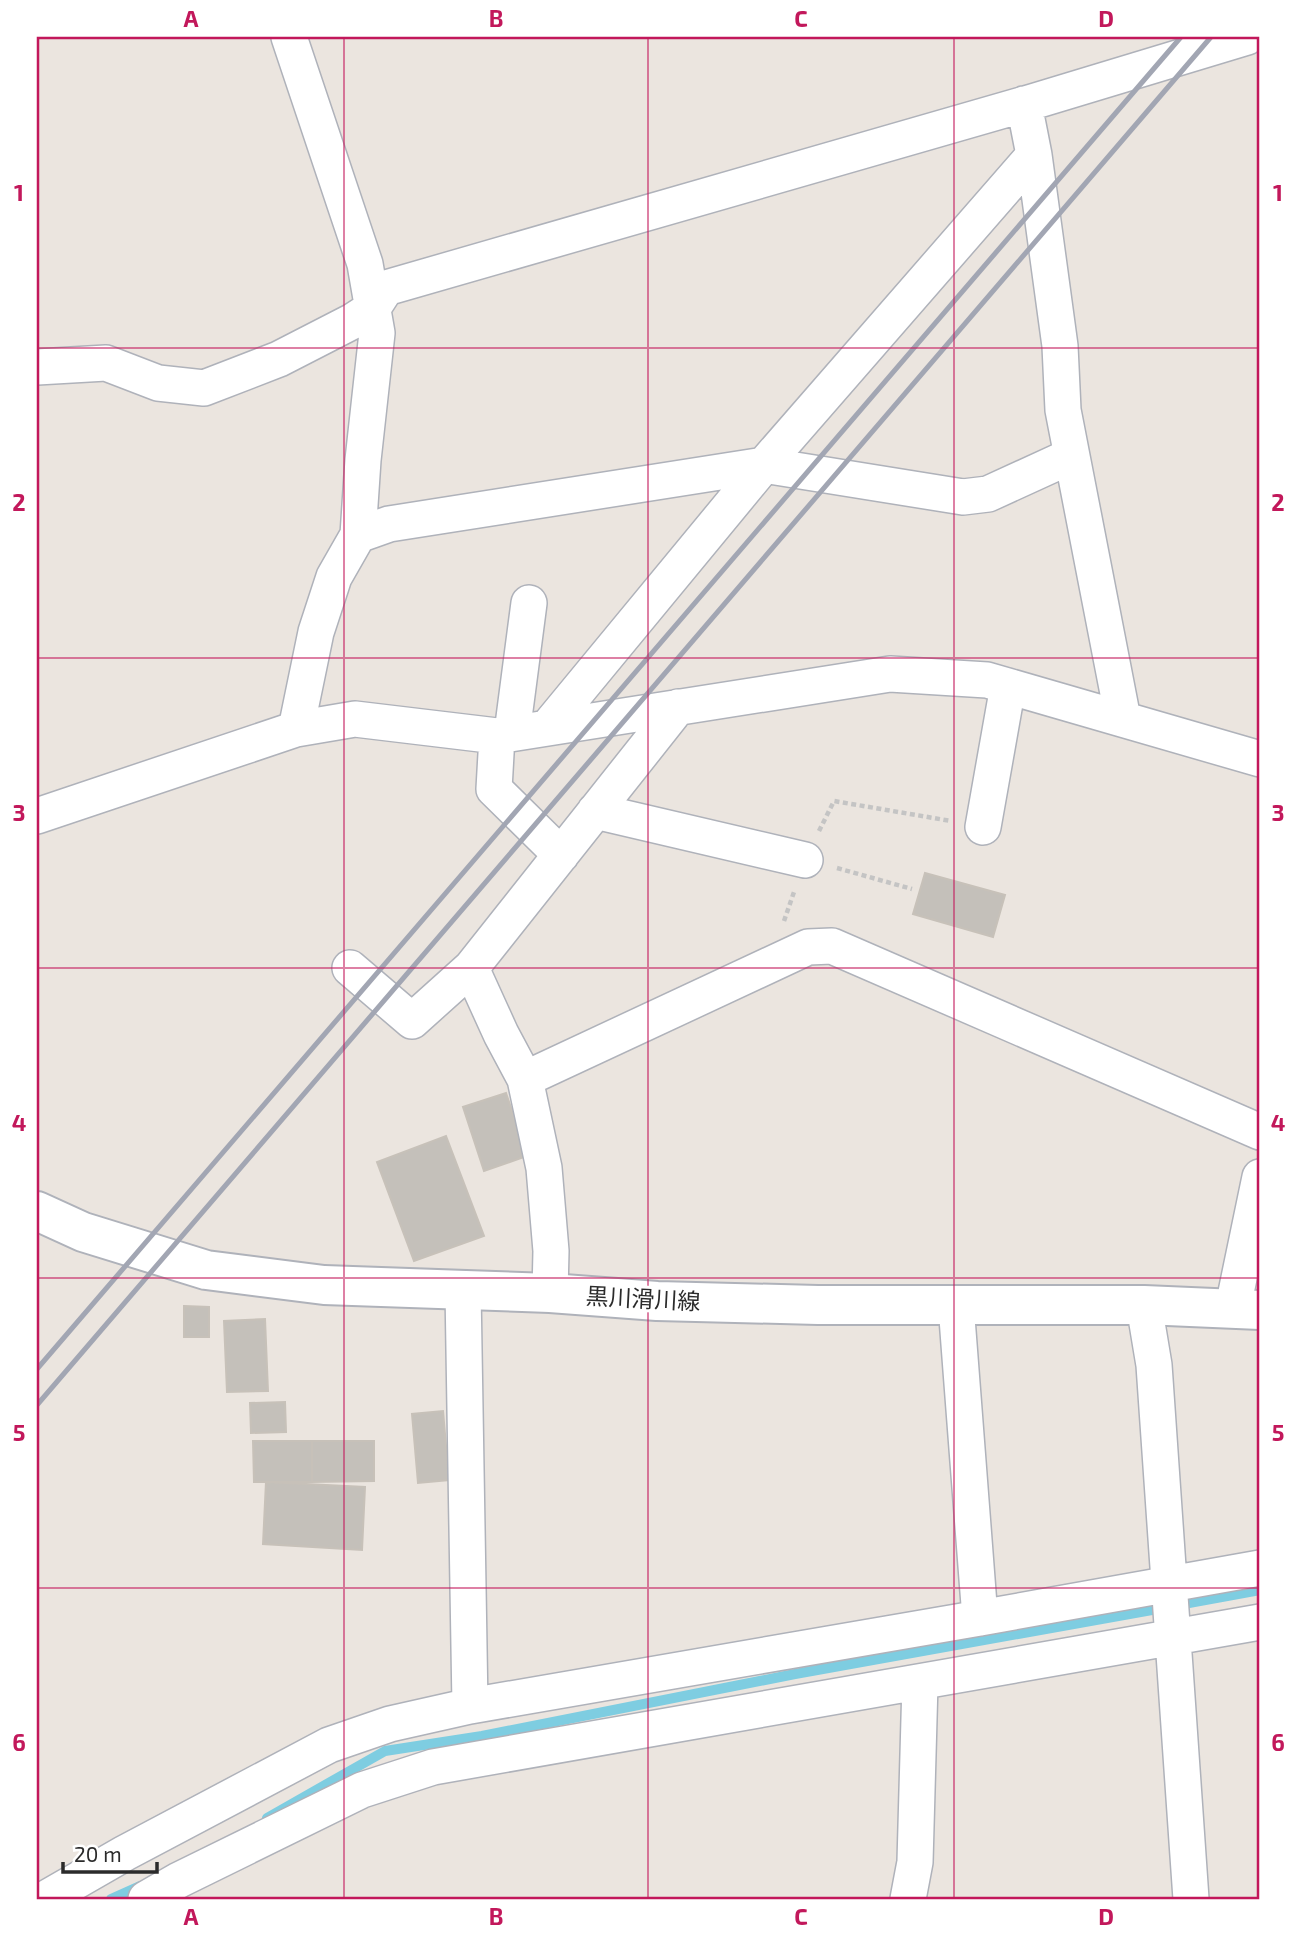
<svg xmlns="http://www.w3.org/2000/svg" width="1297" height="1936" font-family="'Exo 2','Noto Sans JP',sans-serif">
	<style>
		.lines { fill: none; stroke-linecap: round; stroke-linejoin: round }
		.stream { stroke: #7ecde1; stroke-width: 10 }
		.building { fill: #c4c0ba; stroke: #c7c1b9; stroke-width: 2 }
		.street-casing { stroke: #afb2ba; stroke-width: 38 }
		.secondary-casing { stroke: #afb2ba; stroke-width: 42 }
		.path { stroke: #c4c4c4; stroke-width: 4.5; stroke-dasharray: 5 3.5; stroke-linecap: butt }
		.street { stroke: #fff; stroke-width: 35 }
		.secondary { stroke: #fff; stroke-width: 38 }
		.rail { stroke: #a2a6b3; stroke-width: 5 }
		.grid { fill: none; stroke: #c2185b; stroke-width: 2; stroke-opacity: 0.55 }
		.labels { text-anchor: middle; stroke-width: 6; stroke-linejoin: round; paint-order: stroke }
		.street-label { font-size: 23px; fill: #2b2b2b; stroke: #fff }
		.neatline { fill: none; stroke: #c2185b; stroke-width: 2.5 }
		.grid-label { font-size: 23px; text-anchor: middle; font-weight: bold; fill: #c2185b }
	</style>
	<rect width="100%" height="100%" fill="#ebe5df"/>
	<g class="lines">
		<path class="stream" d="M1178,1605L1260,1590
			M267,1818L385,1751L482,1736L795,1674L1163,1608
			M111,1899L140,1886"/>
	</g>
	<path class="building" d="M925,873L1005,895L993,937L913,914Z
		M506,1093L527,1156L484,1171L463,1107Z
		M446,1136L484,1236L414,1261L377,1162Z
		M184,1306L209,1307V1337H184Z
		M265,1319L268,1391L227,1392L224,1321Z
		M285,1402L286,1432L251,1433L250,1403Z
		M443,1411L449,1480L418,1483L412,1414Z
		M253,1441H312V1482H254Z
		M312,1441H374V1481L312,1482Z
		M266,1482L365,1487L362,1550L263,1544Z"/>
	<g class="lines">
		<defs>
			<path id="street" d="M289,37L365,264L377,333L363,460L358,535L334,577L316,632L296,729
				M1034,155L1060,346L1063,410L1123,719
				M37,367L106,363L158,383L204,388L279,359L353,321L373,308L386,288L1032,102L1247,37
				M358,535L389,524L764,465L963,497L988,494L1071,456
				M547,728L764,465L1034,155L1024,104
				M512,733L529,603
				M497,736L494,789L561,855
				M595,811L805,860
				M37,816L296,729L355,719L497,736L890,674L987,680L1260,759
				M983,827L1008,686
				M350,968L412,1021L471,968L678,707
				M471,968L501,1034L525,1079L544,1168L551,1251L550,1293
				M525,1079L808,947L832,946L1260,1132
				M463,1290L470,1706L980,1618
				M956,1305L980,1618L1260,1568
				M1144,1305L1154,1365L1191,1899
				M1233,1307L1260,1177
				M45,1899L125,1853L329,1745L390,1724L470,1706
				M146,1899L179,1880L362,1790L433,1767L1260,1622
				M908,1899L915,1862L920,1683"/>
			<path id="secondary" d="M37,1211L83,1232L206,1270L324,1285L550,1293L657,1301L818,1305H1144L1260,1310"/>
		</defs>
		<use href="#street" class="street-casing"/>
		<use href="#secondary" class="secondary-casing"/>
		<path class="path" d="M819,831L834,801L951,821
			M837,868L912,889
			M784,921L795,889"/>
		<use href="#street" class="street"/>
		<use href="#secondary" class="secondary"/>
		<path class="rail" d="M37,1369L1181,37
			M37,1405L1211,37"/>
	</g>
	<path class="grid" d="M344,37V1899M648,37V1899M954,37V1899M37,348H1260M37,658H1260M37,968H1260M37,1278H1260M37,1588H1260"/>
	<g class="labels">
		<g class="street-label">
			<text transform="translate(643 1299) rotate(3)" y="8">黒川滑川線</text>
		</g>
	</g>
	<rect width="1297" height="1936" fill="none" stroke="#ffffff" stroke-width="77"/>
	<path d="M63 1862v10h94v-10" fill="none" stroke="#2b2b2b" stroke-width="3.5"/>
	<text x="74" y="1862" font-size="21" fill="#2b2b2b" stroke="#ffffff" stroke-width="5" paint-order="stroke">20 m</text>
	<rect x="38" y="38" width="1220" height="1860" class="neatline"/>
	<g class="grid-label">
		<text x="191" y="27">A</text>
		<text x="496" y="27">B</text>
		<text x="801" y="27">C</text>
		<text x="1106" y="27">D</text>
		<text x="19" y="201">1</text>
		<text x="1278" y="201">1</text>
		<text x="19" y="511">2</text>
		<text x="1278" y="511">2</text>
		<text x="19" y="821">3</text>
		<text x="1278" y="821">3</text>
		<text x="19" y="1131">4</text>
		<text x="1278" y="1131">4</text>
		<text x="19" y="1441">5</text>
		<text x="1278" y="1441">5</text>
		<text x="19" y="1751">6</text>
		<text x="1278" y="1751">6</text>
		<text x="191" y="1925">A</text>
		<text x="496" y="1925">B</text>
		<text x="801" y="1925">C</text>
		<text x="1106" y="1925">D</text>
	</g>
</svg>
